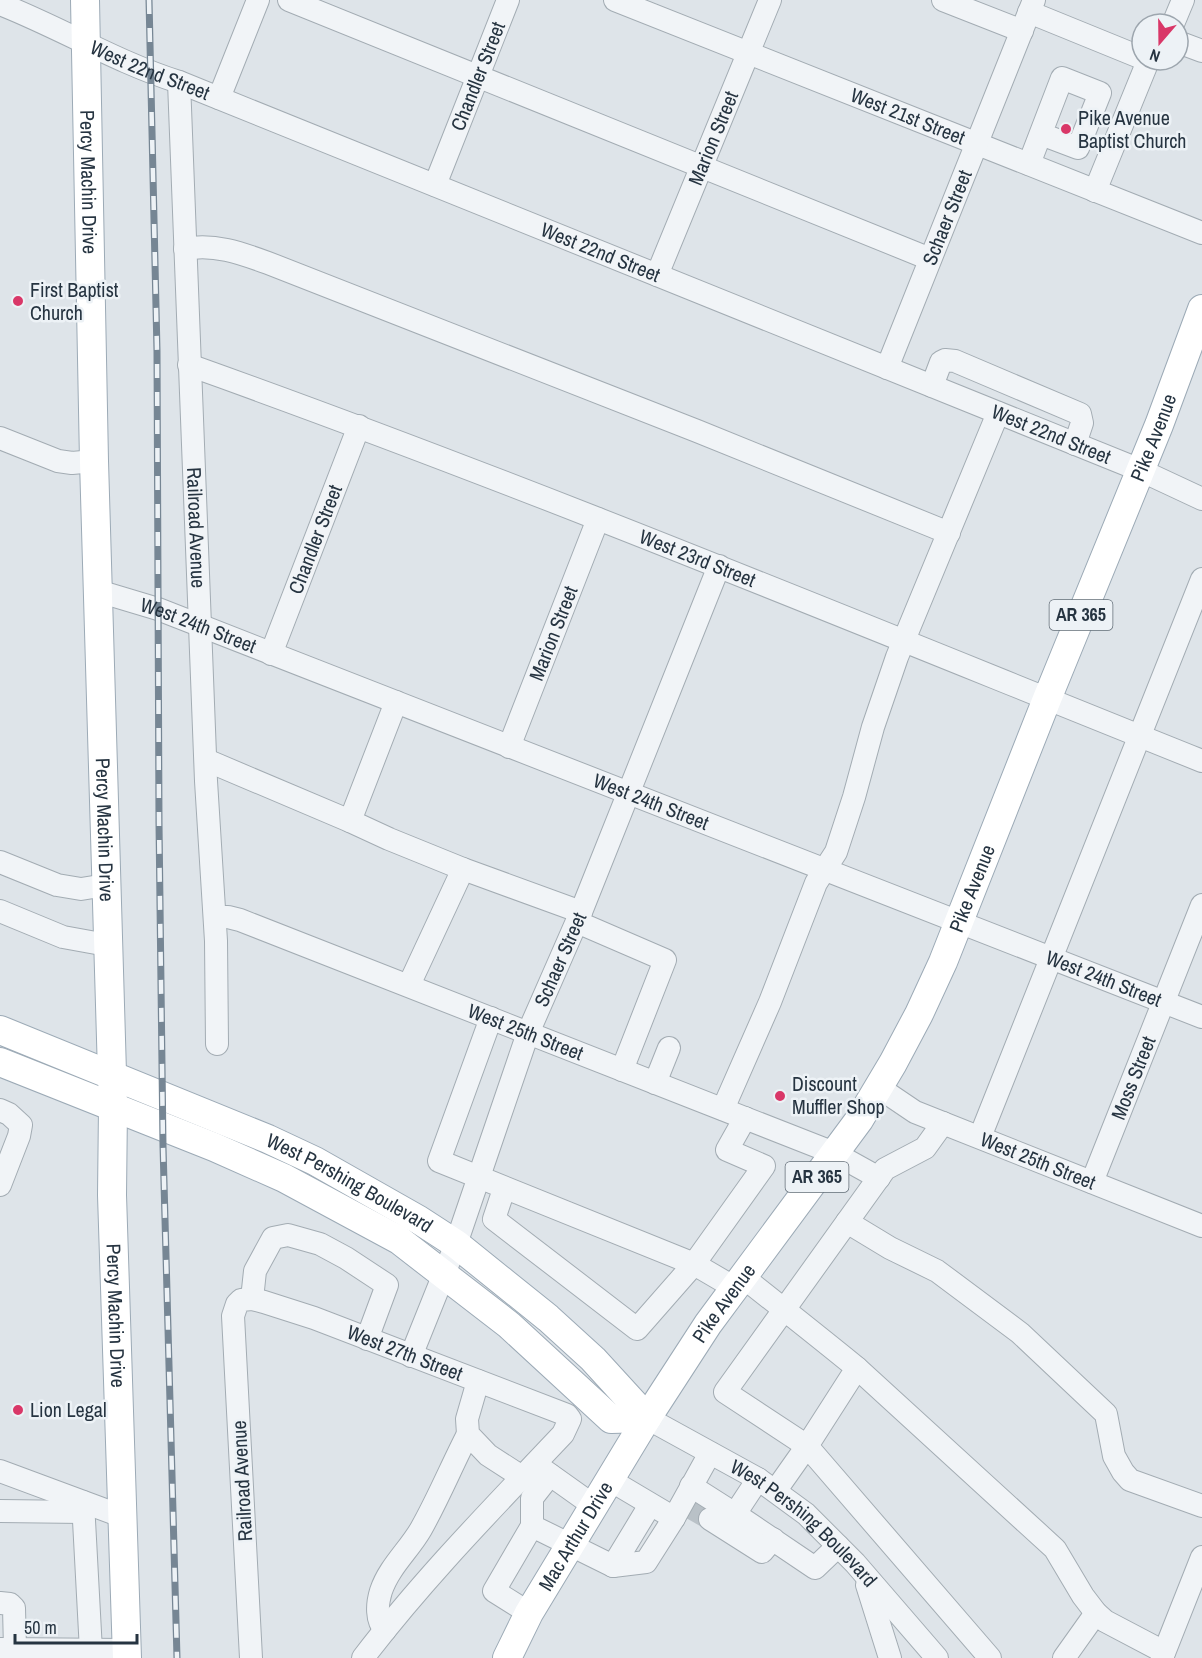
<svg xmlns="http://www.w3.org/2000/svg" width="1202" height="1658" font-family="'Archivo Narrow',sans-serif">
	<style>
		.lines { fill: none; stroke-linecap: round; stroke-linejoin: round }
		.minor-tunnel { stroke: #b9c1c7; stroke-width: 22; stroke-dasharray: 22 11; stroke-linecap: butt }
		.minor-casing { stroke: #a3acb3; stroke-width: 24 }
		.major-casing { stroke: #9caab6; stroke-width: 30 }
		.minor { stroke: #f1f4f7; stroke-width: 22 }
		.major { stroke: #fff; stroke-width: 28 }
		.rail-casing { stroke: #768694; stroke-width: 7 }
		.rail { stroke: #edf2f6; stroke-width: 4.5; stroke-dasharray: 14; stroke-linecap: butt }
		.poi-dot { fill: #d93768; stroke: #edf2f6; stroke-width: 2 }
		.labels { text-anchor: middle; stroke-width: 5; stroke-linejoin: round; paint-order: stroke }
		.shield { fill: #edf2f6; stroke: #626d77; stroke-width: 1.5 }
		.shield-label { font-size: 18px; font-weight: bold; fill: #263441 }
		.street-label { font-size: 20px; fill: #263441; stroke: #edf2f6 }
		.poi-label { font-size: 20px; fill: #263441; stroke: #edf2f6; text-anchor: start }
	</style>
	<rect width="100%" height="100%" fill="#dee4e9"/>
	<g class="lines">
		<path class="minor-tunnel" d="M689,1507L710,1519"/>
		<defs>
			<g id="minor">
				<path d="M289,0L930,259"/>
				<path id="s1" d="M615,0L1202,233"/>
				<path d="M943,0L1022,31"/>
				<path id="s2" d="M0,4C61,28 116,62 179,82L1140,470L1202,499"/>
				<path d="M1029,12L1142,58"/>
				<path d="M1173,24L1183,0"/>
				<path d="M1178,42L1202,51"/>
				<path id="s3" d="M179,82L206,781L216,941L217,1044"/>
				<path d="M219,98L258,0"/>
				<path d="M1029,164L1062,78L1100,93L1078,148L1041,134"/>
				<path id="s4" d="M435,185L508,0"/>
				<path d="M1095,191L1148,61L1147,60"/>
				<path d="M185,249C213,243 241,253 268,263L697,431L949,533"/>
				<path id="s5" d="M657,275L770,0"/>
				<path id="s6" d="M189,365C531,487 865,626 1202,761"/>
				<path id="s7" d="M887,368L1034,0"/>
				<path d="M932,386L941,362L945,360L955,361L1080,414L1082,423L1075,444"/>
				<path d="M0,438L58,461L72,463L94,461"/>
				<path id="s8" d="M98,591L158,609L1202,1017"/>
				<path id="s9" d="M271,654L359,426"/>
				<path id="s10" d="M509,747L598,519"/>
				<path d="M206,760L350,821L396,702"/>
				<path d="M350,821L389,839L463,869"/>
				<path d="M0,862L57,885L81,889L106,885"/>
				<path d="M0,911L63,937L107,945"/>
				<path id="s11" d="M215,917H228L240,920L834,1153L879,1178"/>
				<path d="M577,922L665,960L622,1070"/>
				<path d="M409,985L463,869L581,912"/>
				<path d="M491,1018L439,1161L694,1264L637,1329L494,1219L504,1189"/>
				<path d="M655,1083L669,1048"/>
				<path id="s12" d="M878,1087L915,1112L1202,1226"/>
				<path d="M723,1109L770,1002L816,883L836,852L854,797L873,727L897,657L998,413"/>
				<path d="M0,1110L9,1114L21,1125L19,1136L0,1185"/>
				<path d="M980,1137L1202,579"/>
				<path id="s13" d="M1092,1182L1202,905"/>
				<path d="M847,1222L890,1248L937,1271L1020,1333L1106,1414L1114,1456L1123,1472L1130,1480L1202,1506"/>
				<path d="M743,1277C781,1307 819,1337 857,1368L807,1446L725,1392L885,1169L925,1148L943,1123"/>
				<path d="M735,1288L694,1264L764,1166L727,1150L745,1118"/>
				<path d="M252,1299L255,1271L273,1238L288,1235L320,1244L346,1258L387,1285L367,1339"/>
				<path id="s14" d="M411,1356L456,1244L528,1033L581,912L719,566"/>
				<path d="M857,1368L1055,1549L1083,1596L1096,1613L1105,1621L1164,1652"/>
				<path d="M478,1381L467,1419L468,1434L488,1455L522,1477"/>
				<path id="s15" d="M647,1418L758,1479L806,1514L855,1563L937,1658"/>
				<path d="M535,1464L594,1506"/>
				<path d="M0,1471L124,1517"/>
				<path d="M758,1479L735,1514L815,1568L838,1546"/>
				<path d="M610,1480L674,1518"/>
				<path d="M691,1486L735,1514L726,1527"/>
				<path d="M776,1490L807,1446L990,1658"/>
				<path d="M83,1502L91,1651"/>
				<path d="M0,1511L83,1512"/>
				<path d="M710,1519L762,1552L773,1539"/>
				<path d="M532,1526V1498L550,1475"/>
				<path d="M613,1566L650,1505"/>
				<path d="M867,1585L890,1658"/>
				<path d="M0,1603L10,1604L14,1608L15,1649"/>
				<path d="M529,1613L494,1591L532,1526L613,1566L646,1562L674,1518L710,1453"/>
				<path d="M385,1630C376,1620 377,1604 381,1591C389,1567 409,1550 421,1529C438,1499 452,1465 468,1434"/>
				<path d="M0,1649L127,1650"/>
				<path id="s16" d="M251,1658L233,1316L237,1304L241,1300L252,1299L264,1302L314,1318L567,1415L570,1419L563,1434C494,1507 424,1578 363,1658"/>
				<path d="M1064,1658L1096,1613"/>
				<path d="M1162,1658L1202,1557"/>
			</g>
			<g id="major">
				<path id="s17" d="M85,0L94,461L113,1107L112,1195L127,1658"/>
				<path id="s18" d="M0,1030L268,1139L315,1161L419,1220L456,1244L548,1318L593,1359L647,1418"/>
				<path d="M0,1062L214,1147L284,1178L399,1240L509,1325L611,1419L647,1418"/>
				<path id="s19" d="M507,1658L529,1613L647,1418L708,1324L859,1120L893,1063L919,1014L943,962L1047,699L1159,425L1202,309"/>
			</g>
		</defs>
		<use href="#minor" class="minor-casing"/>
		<use href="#major" class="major-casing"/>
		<use href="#minor" class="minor"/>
		<use href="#major" class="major"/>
		<defs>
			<path id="rail" d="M149,0L157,351L159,823L163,1146L177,1658"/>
		</defs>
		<use href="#rail" class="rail-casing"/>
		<use href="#rail" class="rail"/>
	</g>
	<g class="poi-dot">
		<circle cx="1066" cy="129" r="6"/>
		<circle cx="18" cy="301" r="6"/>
		<circle cx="780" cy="1096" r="6"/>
		<circle cx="18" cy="1410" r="6"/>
	</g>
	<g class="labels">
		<g class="shield">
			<rect x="1049.5" y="600" width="63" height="30" rx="4.5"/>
			<rect x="785.5" y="1162" width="63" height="30" rx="4.5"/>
		</g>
		<g class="shield-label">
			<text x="1081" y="621">AR 365</text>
			<text x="817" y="1183">AR 365</text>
		</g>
		<g class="street-label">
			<text dy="7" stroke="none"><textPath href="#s2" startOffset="164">West 22nd Street</textPath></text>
			<text dy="7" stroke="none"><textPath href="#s4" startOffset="117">Chandler Street</textPath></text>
			<text dy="7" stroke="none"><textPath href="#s1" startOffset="315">West 21st Street</textPath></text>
			<text dy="7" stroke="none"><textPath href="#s5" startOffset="148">Marion Street</textPath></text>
			<text dy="7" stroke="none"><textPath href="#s17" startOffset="182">Percy Machin Drive</textPath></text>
			<text dy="7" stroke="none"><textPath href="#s7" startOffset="162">Schaer Street</textPath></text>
			<text dy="7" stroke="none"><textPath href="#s2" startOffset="650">West 22nd Street</textPath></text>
			<text dy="7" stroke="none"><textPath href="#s2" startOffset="1136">West 22nd Street</textPath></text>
			<text dy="7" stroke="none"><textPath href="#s19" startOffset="1388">Pike Avenue</textPath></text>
			<text dy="7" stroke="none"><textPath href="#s3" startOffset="446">Railroad Avenue</textPath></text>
			<text dy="7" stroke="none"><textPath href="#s9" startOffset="123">Chandler Street</textPath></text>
			<text dy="7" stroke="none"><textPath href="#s6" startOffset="544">West 23rd Street</textPath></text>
			<text dy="7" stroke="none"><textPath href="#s8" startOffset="106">West 24th Street</textPath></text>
			<text dy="7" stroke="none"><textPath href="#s10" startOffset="122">Marion Street</textPath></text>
			<text dy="7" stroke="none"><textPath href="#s8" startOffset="592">West 24th Street</textPath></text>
			<text dy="7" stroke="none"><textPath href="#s17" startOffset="830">Percy Machin Drive</textPath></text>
			<text dy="7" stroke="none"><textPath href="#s19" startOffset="902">Pike Avenue</textPath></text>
			<text dy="7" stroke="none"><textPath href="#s14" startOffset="424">Schaer Street</textPath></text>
			<text dy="7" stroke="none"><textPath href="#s8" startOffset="1078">West 24th Street</textPath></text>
			<text dy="7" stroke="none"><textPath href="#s11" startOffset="332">West 25th Street</textPath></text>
			<text dy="7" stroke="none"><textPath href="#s13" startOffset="112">Moss Street</textPath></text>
			<text dy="7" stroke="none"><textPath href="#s12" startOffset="177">West 25th Street</textPath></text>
			<text dy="7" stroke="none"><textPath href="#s18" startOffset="382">West Pershing Boulevard</textPath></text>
			<text dy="7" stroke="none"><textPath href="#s19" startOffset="416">Pike Avenue</textPath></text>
			<text dy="7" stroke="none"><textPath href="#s17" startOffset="1316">Percy Machin Drive</textPath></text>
			<text dy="7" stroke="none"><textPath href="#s16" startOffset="534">West 27th Street</textPath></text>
			<text transform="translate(242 1481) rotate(-93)" y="7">Railroad Avenue</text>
			<text dy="7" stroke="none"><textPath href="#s15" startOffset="190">West Pershing Boulevard</textPath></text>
			<text dy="7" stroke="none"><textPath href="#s19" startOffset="140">Mac Arthur Drive</textPath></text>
		</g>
		<g class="poi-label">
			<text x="1078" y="125">Pike Avenue<tspan x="1078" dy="23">Baptist Church</tspan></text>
			<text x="30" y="297">First Baptist<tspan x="30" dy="23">Church</tspan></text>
			<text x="792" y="1091">Discount<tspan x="792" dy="23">Muffler Shop</tspan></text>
			<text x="30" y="1417">Lion Legal</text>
		</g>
	</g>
	<g transform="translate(1160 42) rotate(200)"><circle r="28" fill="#edf2f6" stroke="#9da6ae" stroke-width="1.5"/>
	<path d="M0-4.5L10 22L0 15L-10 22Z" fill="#d93768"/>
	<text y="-9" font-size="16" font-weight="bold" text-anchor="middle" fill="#263441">N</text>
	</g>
	<path d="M15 1634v9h122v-9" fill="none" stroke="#263441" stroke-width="3"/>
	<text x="24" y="1634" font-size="18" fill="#263441" stroke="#edf2f6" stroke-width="4.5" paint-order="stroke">50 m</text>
</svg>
